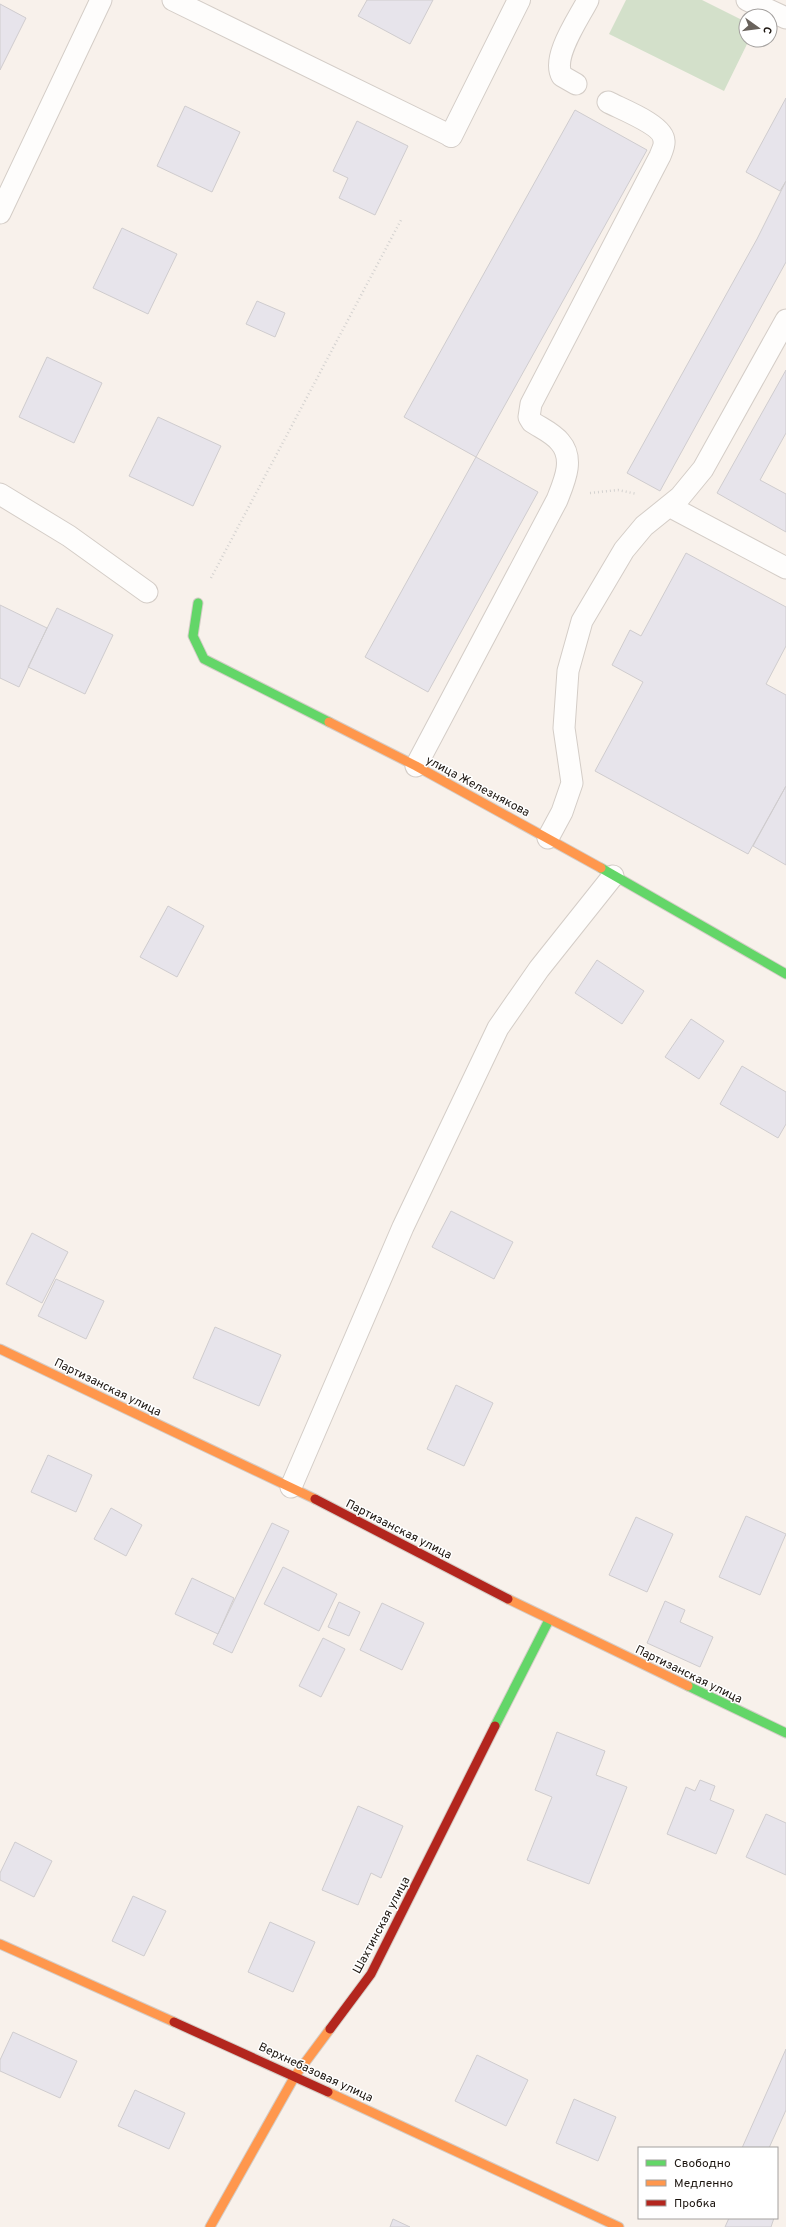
<svg xmlns="http://www.w3.org/2000/svg" width="786" height="2227" font-family="Overpass,sans-serif">
	<style>
		.green { fill: #d3e0ca }
		.building { fill: #e7e4eb; stroke: #cfccce }
		.lines { fill: none; stroke-linecap: round; stroke-linejoin: round }
		.lane-casing { stroke: #d4cdc7; stroke-width: 23 }
		.street-casing { stroke: #d4cdc7; stroke-width: 24 }
		.fast-casing { stroke: #d4cdc7; stroke-width: 11 }
		.slow-casing { stroke: #d4cdc7; stroke-width: 11 }
		.jam-casing { stroke: #d4cdc7; stroke-width: 11 }
		.path { stroke: #d4d2d0; stroke-width: 2.5; stroke-dasharray: 1 3; stroke-linecap: butt }
		.lane { stroke: #fefdfc; stroke-width: 21 }
		.street { stroke: #fefdfc; stroke-width: 22 }
		.fast { stroke: #63d668; stroke-width: 9 }
		.slow { stroke: #ff974d; stroke-width: 9 }
		.jam { stroke: #b3261e; stroke-width: 9 }
		.labels { text-anchor: middle; stroke-width: 3; stroke-linejoin: round; paint-order: stroke }
		.street-label { font-size: 12px; fill: #1c150f; stroke: #fff }
	</style>
	<rect width="100%" height="100%" fill="#f8f1eb"/>
	<path class="green" d="M626,0H702L746,22V40H749L724,91L609,34Z"/>
	<path class="building" d="M367,0H433L410,44L358,16Z
		M0,4L26,18L0,70Z
		M786,98V181L780,191L746,172Z
		M185,106L240,132L212,192L157,166Z
		M575,110L647,150L476,457L404,417Z
		M357,121L408,146L375,215L339,198L348,178L333,171Z
		M786,181V262L660,491L627,473L757,239Z
		M122,228L177,254L148,314L93,288Z
		M257,301L285,313L275,337L246,324Z
		M47,357L102,383L74,443L19,417Z
		M786,370V433L760,480L786,494V532L717,493Z
		M158,417L221,446L193,506L129,476Z
		M476,457L538,492L428,692L365,657Z
		M686,553L786,607V646L766,684L786,695V786L748,854L595,771L643,682L612,665L630,630L641,636Z
		M0,605L47,628L19,687L0,678Z
		M57,608L113,635L85,694L28,667Z
		M786,786V865L753,846Z
		M168,906L204,926L177,977L140,957Z
		M597,960L644,991L622,1024L575,993Z
		M691,1019L724,1041L699,1079L665,1057Z
		M742,1066L786,1092V1124L778,1138L720,1104Z
		M451,1211L513,1242L494,1279L432,1247Z
		M32,1233L68,1252L42,1303L6,1284Z
		M56,1279L104,1301L86,1339L38,1316Z
		M215,1327L281,1355L259,1406L193,1378Z
		M456,1385L493,1403L464,1466L427,1449Z
		M48,1455L92,1475L76,1512L31,1492Z
		M111,1508L142,1525L126,1556L94,1539Z
		M746,1516L786,1534L760,1595L719,1577Z
		M636,1517L673,1534L647,1592L609,1575Z
		M272,1523L289,1531L232,1653L213,1644Z
		M283,1567L337,1594L319,1631L264,1604Z
		M192,1578L234,1598L218,1634L175,1614Z
		M665,1601L685,1610L680,1622L713,1637L700,1667L647,1643Z
		M339,1602L360,1612L349,1636L328,1627Z
		M382,1603L424,1623L402,1670L360,1650Z
		M323,1638L345,1649L321,1697L299,1686Z
		M557,1732L605,1751L596,1775L627,1787L589,1884L527,1860L552,1797L535,1790Z
		M700,1780L715,1786L710,1800L734,1810L716,1854L667,1834L686,1787L695,1791Z
		M358,1806L403,1826L381,1878L371,1873L358,1905L322,1890Z
		M766,1814L786,1823V1875L746,1857Z
		M15,1842L52,1861L34,1897L0,1880V1873Z
		M133,1896L166,1911L144,1956L112,1941Z
		M270,1922L315,1942L293,1992L248,1972Z
		M13,2032L77,2061L60,2098L0,2071V2060Z
		M786,2049V2110L769,2148H742Z
		M477,2055L528,2080L506,2126L455,2101Z
		M135,2090L185,2113L169,2149L118,2126Z
		M574,2099L616,2117L598,2161L556,2143Z
		M729,2218H774L771,2227H725Z
		M393,2219L410,2227H390Z"/>
	<g class="lines">
		<defs>
			<path id="lane" d="M173,0L451,136
				M747,0L786,18
				M576,84L562,76C551,57 579,18 588,0
				M0,213L101,0
				M0,494L69,536L147,592
				M669,506L786,568
				M416,766L557,500C564,482 575,459 560,442C553,433 541,428 532,422L529,417L531,404L660,156C662,151 665,145 664,141C664,125 621,109 608,102
				M548,838L562,812L572,783L564,728L568,671L582,621L624,550L644,526L680,497L703,469L786,320
				M291,1487L403,1227L498,1028L539,969L613,876"/>
			<path id="street" d="M451,136L519,0"/>
			<path id="fast" d="M198,603L193,636L204,659L329,722
				M601,868L786,974
				M688,1686L786,1733
				M495,1726L549,1620"/>
			<path id="slow" d="M329,722L416,766L601,868
				M0,1349L315,1499
				M508,1599L688,1686
				M0,1944L174,2022
				M328,2092L619,2227
				M210,2227L295,2076L330,2029"/>
			<path id="jam" d="M315,1499L508,1599
				M174,2022L328,2092
				M330,2029L371,1974L495,1726"/>
		</defs>
		<use href="#lane" class="lane-casing"/>
		<use href="#street" class="street-casing"/>
		<use href="#fast" class="fast-casing"/>
		<use href="#slow" class="slow-casing"/>
		<use href="#jam" class="jam-casing"/>
		<path class="path" d="M590,493L618,490L637,494
			M211,578L401,220"/>
		<use href="#lane" class="lane"/>
		<use href="#street" class="street"/>
		<use href="#fast" class="fast"/>
		<use href="#slow" class="slow"/>
		<use href="#jam" class="jam"/>
	</g>
	<g class="labels">
		<g class="street-label">
			<text transform="translate(478 786) rotate(28)" y="4">улица Железнякова</text>
			<text transform="translate(108 1387) rotate(26)" y="4">Партизанская улица</text>
			<text transform="translate(399 1529) rotate(27)" y="4">Партизанская улица</text>
			<text transform="translate(689 1674) rotate(26)" y="4">Партизанская улица</text>
			<text transform="translate(381 1925) rotate(-62)" y="4">Шахтинская улица</text>
			<text transform="translate(316 2072) rotate(25)" y="4">Верхнебазовая улица</text>
		</g>
	</g>
	<rect x="638" y="2147" width="140" height="72" fill="#ffffff" stroke="#a4a19f"/>
	<rect x="646" y="2160" width="20" height="6" fill="#63d668" stroke="#a4a19f"/>
	<text x="674" y="2167" font-size="12" fill="#1c150f">Свободно</text>
	<rect x="646" y="2180" width="20" height="6" fill="#ff974d" stroke="#a4a19f"/>
	<text x="674" y="2187" font-size="12" fill="#1c150f">Медленно</text>
	<rect x="646" y="2200" width="20" height="6" fill="#b3261e" stroke="#a4a19f"/>
	<text x="674" y="2207" font-size="12" fill="#1c150f">Пробка</text>
	<g transform="translate(758 28) rotate(104)"><circle r="19" fill="#ffffff" stroke="#a4a19f"/>
	<path d="M0-3L7 15L0 10L-7 15Z" fill="#69625c"/>
	<text y="-6" font-size="11" font-weight="bold" text-anchor="middle" fill="#1c150f">С</text>
	</g>
</svg>
